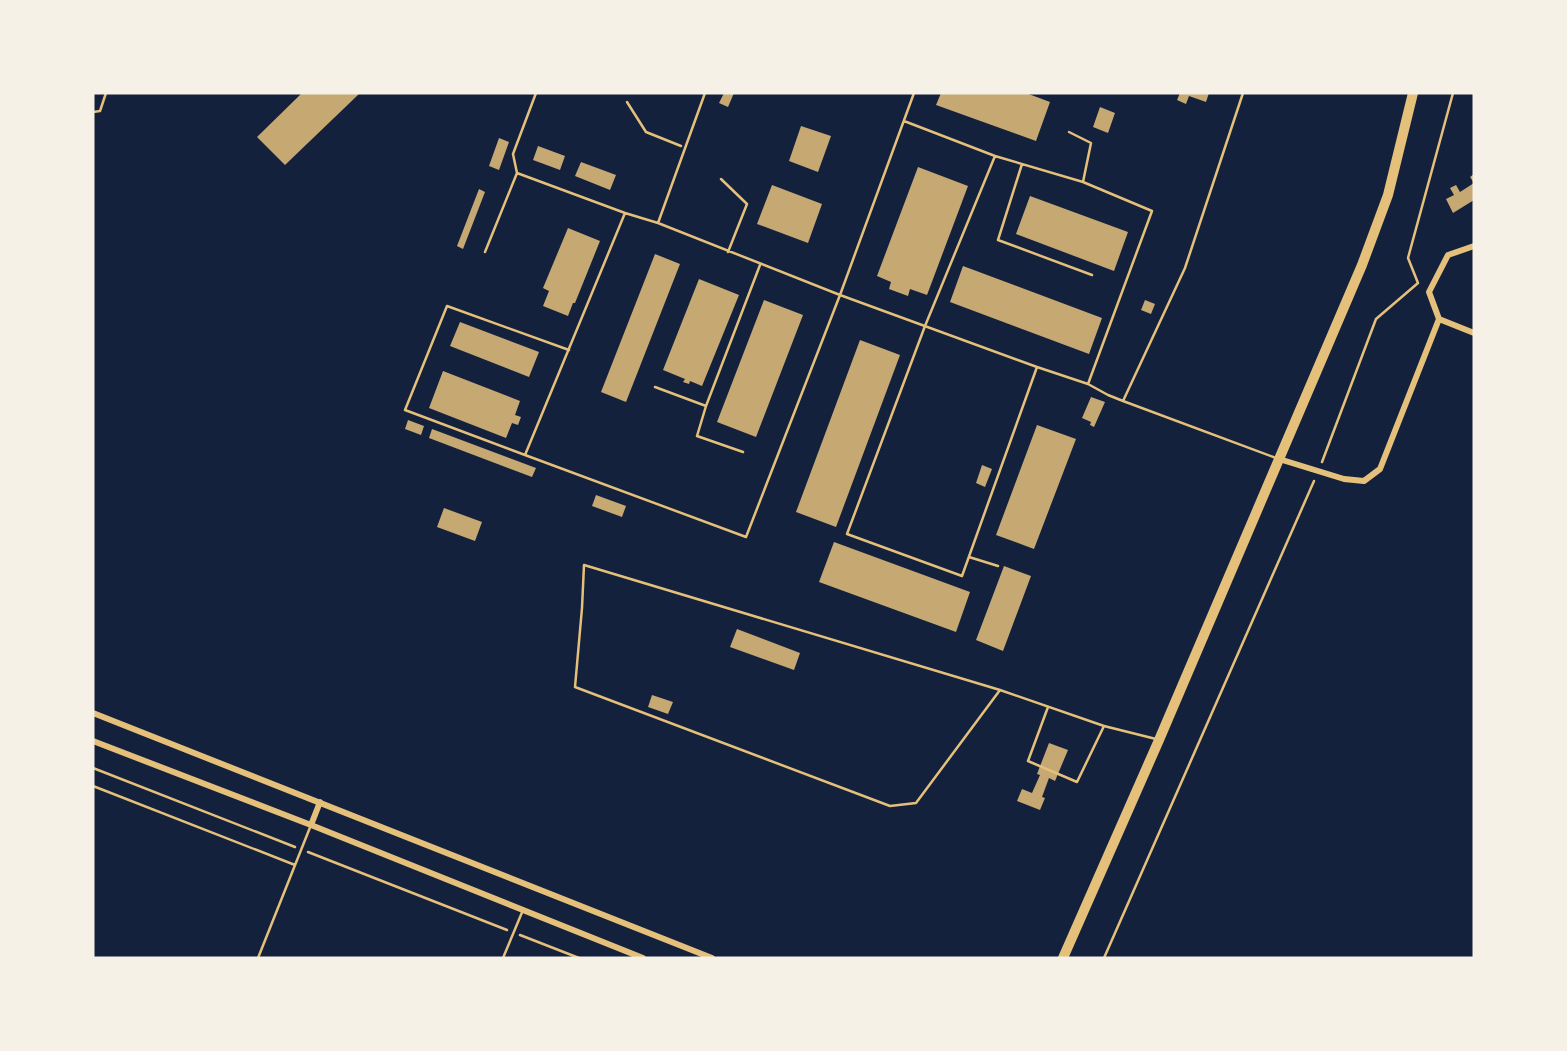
<svg xmlns="http://www.w3.org/2000/svg" width="1567" height="1051" font-family="'Nunito Sans',sans-serif">
	<style>
		.building { fill: #c6a872 }
		.lines { fill: none; stroke-linecap: round; stroke-linejoin: round }
		.path { stroke: #e5c07b; stroke-width: 2.5 }
		.service { stroke: #e5c07b; stroke-width: 2.5 }
		.minor { stroke: #e5c07b; stroke-width: 6 }
		.primary { stroke: #e5c07b; stroke-width: 10 }
	</style>
	<rect width="100%" height="100%" fill="#14213d"/>
	<path class="building" d="M302,93H360L285,165L257,137Z
		M724,93H734L728,107L719,103Z
		M941,93H1026L1050,102L1036,141L936,105Z
		M1180,93H1209L1206,102L1189,96L1186,104L1177,100Z
		M1100,107L1115,113L1108,133L1093,127Z
		M801,126L831,136L818,172L789,161Z
		M499,138L509,142L499,170L489,166Z
		M538,146L565,156L560,170L533,160Z
		M581,162L616,175L610,190L575,176Z
		M918,167L968,186L927,295L910,289L908,296L889,289L891,282L877,276Z
		M1474,174V200L1453,213L1446,199L1454,195L1450,188L1456,185L1460,192L1474,183L1470,177Z
		M772,185L822,204L808,243L757,224Z
		M479,189L485,192L463,249L457,246Z
		M1030,196L1128,232L1114,271L1016,234Z
		M568,228L600,241L575,303H573L568,316L543,306L549,291L543,288Z
		M655,254L680,264L626,402L601,392Z
		M963,266L1102,318L1089,354L950,302Z
		M699,279L739,295L702,386L690,381L689,384L683,382L685,379L663,370Z
		M764,300L803,315L756,437L717,422Z
		M1145,300L1155,304L1151,314L1141,310Z
		M460,322L539,352L529,377L450,346Z
		M860,340L900,355L836,527L796,512Z
		M443,371L520,401L515,415L521,417L518,425L512,423L506,438L429,408Z
		M1091,397L1105,402L1094,427L1090,425L1091,422L1082,418Z
		M408,420L424,426L421,435L405,429Z
		M1037,425L1076,439L1034,549L996,535Z
		M432,429L536,468L532,477L429,438Z
		M982,465L992,469L985,487L976,483Z
		M596,495L626,506L622,517L592,506Z
		M444,508L482,522L475,541L437,527Z
		M834,542L970,592L956,632L819,582Z
		M1004,566L1031,576L1003,651L976,640Z
		M737,629L800,653L794,670L730,647Z
		M652,695L673,702L668,714L648,707Z
		M1049,743L1068,750L1055,781L1049,778L1042,797L1045,798L1040,810L1017,801L1022,789L1032,793L1040,775L1037,774Z"/>
	<g class="lines">
		<path class="path" d="M1322,462L1376,319L1418,283L1408,258L1453,93
			M93,768L295,847
			M308,852L507,930
			M520,935L579,958
			M1104,958L1314,481"/>
		<path class="service" d="M627,102L646,132L681,146
			M93,112L100,111L106,93
			M904,121L995,156L1083,182L1152,211L1088,384
			M1069,132L1091,143L1083,182
			M995,156L925,326L847,534L962,576L1037,367
			M1022,164L998,240L1092,275
			M517,173L625,213L658,223L840,295L1037,367L1088,384L1108,395L1123,401L1276,458
			M721,179L747,204L728,252
			M625,213L525,455L746,537L840,295L914,93
			M658,223L705,93
			M485,252L517,173L513,154L536,93
			M655,387L706,406
			M1123,401L1185,268L1243,93
			M743,452L697,436L706,406L760,265
			M525,455L405,410L447,306L569,350
			M969,557L998,566
			M1000,690L916,803L890,806L575,687L582,608L584,565L1000,690L1104,726L1156,739
			M1048,707L1028,761L1077,782L1104,726
			M93,786L295,865
			M258,958L311,825
			M503,958L523,910"/>
		<path class="minor" d="M1439,319L1429,292L1448,255L1474,246
			M1439,319L1474,333
			M1279,459L1344,479L1364,481L1380,469L1439,319
			M93,713L712,958
			M93,741L311,825L643,958
			M311,825L320,802"/>
		<path class="primary" d="M1063,958L1159,740L1362,265L1388,195L1413,93"/>
	</g>
	<rect width="1567" height="1051" fill="none" stroke="#f6f1e7" stroke-width="189"/>
</svg>
